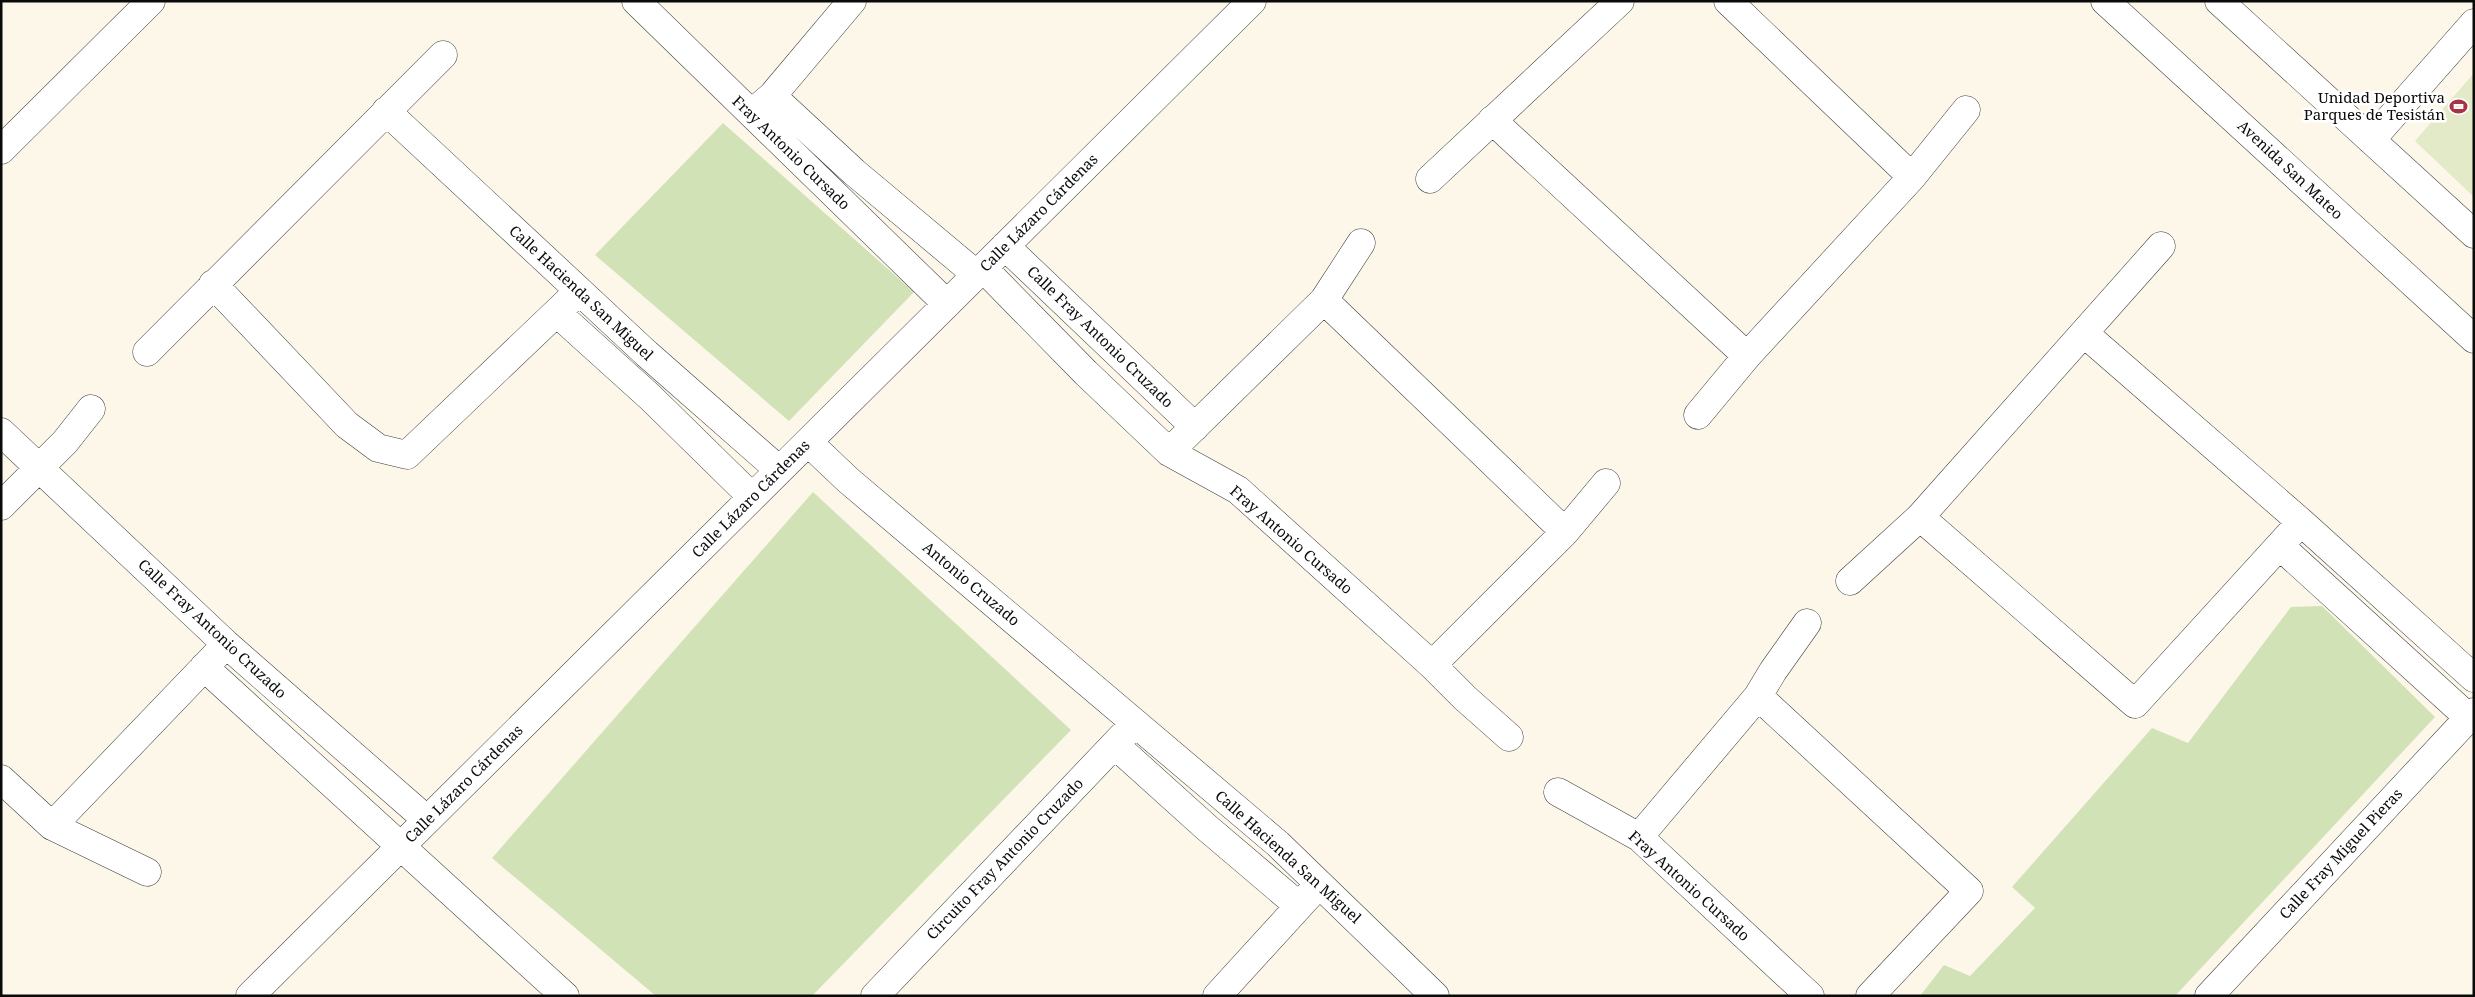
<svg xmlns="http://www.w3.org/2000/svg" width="2475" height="997" font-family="'Noto Serif',serif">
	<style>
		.green { fill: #d2e2b7 }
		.pitch { fill: #e2eac8 }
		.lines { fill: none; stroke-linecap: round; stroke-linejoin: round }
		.minor-casing { stroke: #3d3d3d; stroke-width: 29 }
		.minor { stroke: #fff; stroke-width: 28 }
		.labels { text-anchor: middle; stroke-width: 5; stroke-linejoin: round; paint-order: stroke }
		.poi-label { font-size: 15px; fill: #0a0a0a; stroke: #fff; text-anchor: end }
		.street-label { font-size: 15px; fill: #0a0a0a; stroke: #fff }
	</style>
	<rect width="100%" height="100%" fill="#fcf7e9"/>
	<path class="green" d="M723,123L914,292L789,421L595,255Z
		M813,492L1071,730L812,996H656L492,858Z
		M2322,606L2435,717L2175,996H1920L1944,965L1970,976L2035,908L2012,887L2152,728L2188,743L2291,607Z"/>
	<path class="pitch" d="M2474,73V197L2415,141Z"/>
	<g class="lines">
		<defs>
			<path id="minor" d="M636,1L947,304
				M1728,1L1912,177
				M2105,1L2474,339
				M2219,1L2474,234
				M772,96L854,172L977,275
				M759,107L772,96L852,1
				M386,111L647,354L779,470
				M1492,120L1747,356
				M2371,140L2474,23
				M1,150L151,1
				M1430,179L1620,1
				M1005,246L1195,427
				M983,268L1086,373L1169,452L1238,490L1432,665L1465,698L1509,737
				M213,284L347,425L378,448L407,455L579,291
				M1324,300L1565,532
				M557,313L650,397L752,497
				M2085,334L2301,522L2474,678
				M147,352L443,55
				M1698,415L1747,356L1912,177L1966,110
				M1,432L226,644L427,820
				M808,442L848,480L1278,844L1435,996
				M1169,452L1324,300L1361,243
				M1,506L65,442L91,409
				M1920,517L2135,704L2301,522
				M2280,546L2468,717
				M1850,581L1920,517L2161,246
				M1432,665L1565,532L1606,483
				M204,667L565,996
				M1758,696L1969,891L1870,996
				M1115,745L1206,827L1299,906
				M1,779L52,826L216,655
				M1558,792L1639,837L1810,996
				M52,826L147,872
				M1639,837L1758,696L1773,671L1807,623
				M250,996L1252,1
				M875,996L1135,723
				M1217,996L1312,892
				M2209,996L2474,712"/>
		</defs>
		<use href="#minor" class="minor-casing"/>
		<use href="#minor" class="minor"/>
	</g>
	<defs>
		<symbol id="stadium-bare" viewBox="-9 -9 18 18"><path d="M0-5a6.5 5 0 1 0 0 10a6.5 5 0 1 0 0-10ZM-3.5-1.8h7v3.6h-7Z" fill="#a93345" stroke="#fff" stroke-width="2.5" paint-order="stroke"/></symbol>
	</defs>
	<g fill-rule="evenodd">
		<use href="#stadium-bare" x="2446" y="94" width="25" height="25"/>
	</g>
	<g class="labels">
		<g class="poi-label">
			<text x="2445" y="103">Unidad Deportiva<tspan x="2445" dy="17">Parques de Tesistán</tspan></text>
		</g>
		<g class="street-label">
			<text transform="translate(791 153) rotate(44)" y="5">Fray Antonio Cursado</text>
			<text transform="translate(2290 170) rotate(43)" y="5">Avenida San Mateo</text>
			<text transform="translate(1039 213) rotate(-45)" y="5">Calle Lázaro Cárdenas</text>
			<text transform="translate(581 293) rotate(43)" y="5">Calle Hacienda San Miguel</text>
			<text transform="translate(1100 337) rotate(44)" y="5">Calle Fray Antonio Cruzado</text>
			<text transform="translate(751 499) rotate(-45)" y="5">Calle Lázaro Cárdenas</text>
			<text transform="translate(1291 540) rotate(41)" y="5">Fray Antonio Cursado</text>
			<text transform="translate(971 584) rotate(40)" y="5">Antonio Cruzado</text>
			<text transform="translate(212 629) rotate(43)" y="5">Calle Fray Antonio Cruzado</text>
			<text transform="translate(464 784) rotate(-45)" y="5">Calle Lázaro Cárdenas</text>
			<text transform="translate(2341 854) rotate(-47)" y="5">Calle Fray Miguel Pieras</text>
			<text transform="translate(1288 857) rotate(42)" y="5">Calle Hacienda San Miguel</text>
			<text transform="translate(1005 859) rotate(-46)" y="5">Circuito Fray Antonio Cruzado</text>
			<text transform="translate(1689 886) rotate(42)" y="5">Fray Antonio Cursado</text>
		</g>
	</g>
	<rect width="2475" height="997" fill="none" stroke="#0a0a0a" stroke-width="5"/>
</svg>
